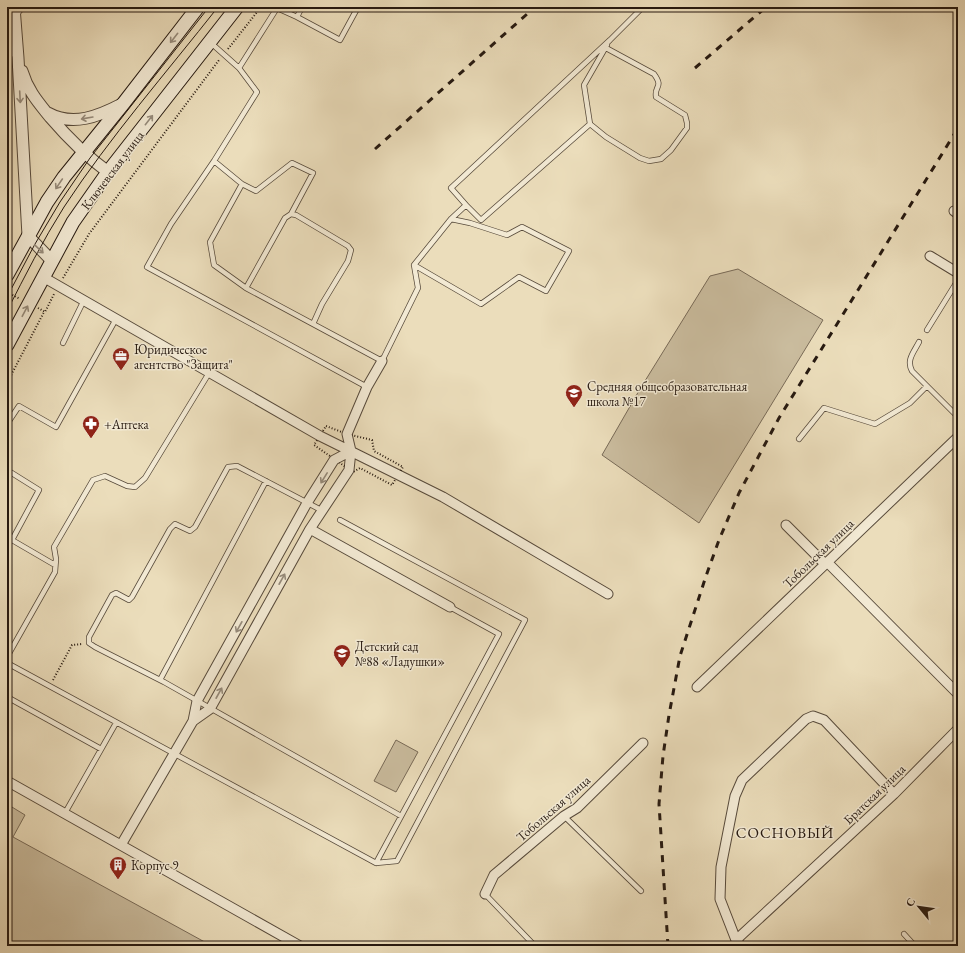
<svg xmlns="http://www.w3.org/2000/svg" width="965" height="953" font-family="'EB Garamond',serif">
	<style>
		.green { fill: #cabc9e; stroke: #786a57 }
		.lines { fill: none; stroke-linecap: round; stroke-linejoin: round }
		.service-casing { stroke: #574a3b; stroke-width: 6 }
		.minor-casing { stroke: #574a3b; stroke-width: 11 }
		.tertiary-casing { stroke: #574a3b; stroke-width: 13 }
		.secondary-casing { stroke: #261910; stroke-width: 15 }
		.path { stroke: #261910; stroke-width: 2; stroke-dasharray: 1 2; stroke-linecap: butt }
		.service { stroke: #f2e9d3; stroke-width: 4.5 }
		.minor { stroke: #f2e9d3; stroke-width: 9 }
		.tertiary { stroke: #f2e9d3; stroke-width: 11 }
		.secondary { stroke: #f2e9d3; stroke-width: 13 }
		.tram { stroke: #261910; stroke-width: 1 }
		.rail { stroke: #261910; stroke-width: 3; stroke-dasharray: 7 7; stroke-linecap: butt }
		.oneway { stroke: #968b7b }
		.labels { text-anchor: middle; stroke-width: 3; stroke-linejoin: round; paint-order: stroke }
		.street-label { font-size: 13px; fill: #261910; stroke: #f2e9d3 }
		.poi-label { font-size: 13px; fill: #261910; stroke: #f2e9d3; text-anchor: start }
		.quarter-label { font-size: 15px; letter-spacing: 1px; fill: #261910; stroke: #f2e9d3 }
	</style>
	<rect width="100%" height="100%" fill="#ebddbb"/>
	<filter id="stains"><feTurbulence type="fractalNoise" baseFrequency=".005" numOctaves="4"/><feColorMatrix values="0 0 0 0 .2 0 0 0 0 .09 0 0 0 0 .02 0 0 0 .5 -.17"/></filter>
	<radialGradient id="worn" r=".72"><stop offset=".6" stop-color="#630" stop-opacity="0"/><stop offset="1" stop-color="#630" stop-opacity=".3"/></radialGradient>
	<path class="green" d="M738,269L823,320L699,523L602,455L640,389L710,276Z
		M396,740L418,752L396,792L374,781Z
		M7,804L25,815L13,837L212,946H7Z"/>
	<g class="lines">
		<defs>
			<path id="service" d="M302,7L297,17L340,40L358,7
				M17,14L23,7
				M211,43L239,68L257,92L214,161L171,224L147,267L367,387
				M606,48L654,74C664,88 654,85 656,97L685,115L687,123V128L671,150L661,159L649,161L640,158L606,137L590,124L584,85L607,45
				M7,53L18,55
				M239,68L277,8L297,17
				M214,161L242,184L210,242L214,265L246,288L382,361L418,288L414,265L451,219L466,205L451,188L610,40L643,7
				M242,184L256,191L292,163L313,173L291,214
				M466,205L481,220L590,124
				M414,265L481,304L519,277L546,291L569,251L522,227L507,235L470,223L451,219
				M246,288L285,218L291,214L296,215L348,246L351,250L348,261L322,304L313,324
				M927,330L958,280
				M919,342C914,352 906,360 912,371L958,417
				M63,343L84,300
				M7,424L19,406L56,427L116,319
				M799,439L824,408L875,424L910,403L927,386
				M7,470L39,490L12,540L55,565
				M323,511L237,466L228,467L195,527L190,531L175,524L170,529L132,597L129,600L116,593L112,595L89,637V643L95,647L164,682L401,816
				M7,657L55,572L56,559L54,547L93,480L105,476L127,486L135,487L145,478L209,373
				M7,663L376,863L397,861L525,620L340,520
				M160,680L266,481
				M7,697L101,749
				M65,813L116,723
				M564,816L641,891
				M376,863L499,634L450,607
				M485,894L535,946
				M904,934L915,946"/>
			<path id="minor" d="M954,211L958,214
				M930,256L958,273
				M43,277L320,436L443,497L608,594
				M786,525L825,564
				M310,529L450,607
				M827,562L958,694
				M697,687L958,437
				M193,721L210,709L310,529L349,470L351,451L347,434L367,387L382,361
				M7,781L300,946
				M121,845L193,721L197,701L307,503L334,460L351,451
				M485,894L494,875L564,816L577,808L643,743
				M736,940L894,794L958,729
				M741,946L736,940L720,899L721,867L735,796L742,780L806,719L813,716L824,720L894,794"/>
			<path id="tertiary" d="M14,7L18,58L28,236L52,261
				M22,71C28,91 38,102 50,117C68,138 86,156 108,172
				M48,113C73,127 99,116 122,104"/>
			<path id="secondary" d="M7,275L47,202L64,177L123,104L198,7
				M7,345L73,222L108,172L237,7"/>
		</defs>
		<use href="#service" class="service-casing"/>
		<use href="#minor" class="minor-casing"/>
		<use href="#tertiary" class="tertiary-casing"/>
		<use href="#secondary" class="secondary-casing"/>
		<path class="path" d="M228,49L261,7
			M63,278L89,234L219,60
			M7,292L20,299
			M38,308L45,312L54,294
			M7,383L44,312
			M326,426L347,434L372,440L374,451L403,467L392,485L360,468L353,472L314,445Z
			M53,680L72,645L82,644"/>
		<use href="#service" class="service"/>
		<use href="#minor" class="minor"/>
		<use href="#tertiary" class="tertiary"/>
		<use href="#secondary" class="secondary"/>
		<path class="tram" d="M7,297L35,244L60,202L90,158L209,7
			M7,311C25,276 43,240 64,207C110,137 166,73 218,7"/>
		<path class="rail" d="M695,68L766,7
			M375,149L535,7
			M668,946L659,804L663,756L669,715L680,656L706,576L719,540L739,493L779,418L958,128"/>
	</g>
	<defs><path id="oneway-shaft" d="M-6 0H5M1.5-3L5.5 0L1.5 3" fill="none" stroke-width="1.6" stroke-linecap="round" stroke-linejoin="round"/></defs>
	<g class="oneway">
		<use href="#oneway-shaft" transform="translate(174 38) rotate(128)"/>
		<use href="#oneway-shaft" transform="translate(20 97) rotate(87)"/>
		<use href="#oneway-shaft" transform="translate(87 118) rotate(170)"/>
		<use href="#oneway-shaft" transform="translate(149 120) rotate(-52)"/>
		<use href="#oneway-shaft" transform="translate(59 184) rotate(124)"/>
		<use href="#oneway-shaft" transform="translate(39 249) rotate(44)"/>
		<use href="#oneway-shaft" transform="translate(25 311) rotate(-62)"/>
		<use href="#oneway-shaft" transform="translate(324 478) rotate(122)"/>
		<use href="#oneway-shaft" transform="translate(282 579) rotate(-61)"/>
		<use href="#oneway-shaft" transform="translate(239 627) rotate(119)"/>
		<use href="#oneway-shaft" transform="translate(219 693) rotate(-61)"/>
	</g>
	<defs>
		<symbol id="office-pin" viewBox="-11 -11 22 30"><path d="M0 17L-7.5 6A9.5 9.5 0 1 1 7.5 6Z" fill="#8f2418" stroke="#f2e9d3"/><path d="M-6-3h4V-5.5h4V-3h4V5H-6ZM-1-4.5V-3h2v-1.5ZM-6 0V1H6V0Z" fill="#fff"/></symbol>
		<symbol id="school-pin" viewBox="-11 -11 22 30"><path d="M0 17L-7.5 6A9.5 9.5 0 1 1 7.5 6Z" fill="#8f2418" stroke="#f2e9d3"/><path d="M0-5L7-2L0 1L-7-2ZM-4 1L0 2.5L4 1V4Q0 6-4 4Z" fill="#fff"/></symbol>
		<symbol id="pharmacy-pin" viewBox="-11 -11 22 30"><path d="M0 17L-7.5 6A9.5 9.5 0 1 1 7.5 6Z" fill="#8f2418" stroke="#f2e9d3"/><path d="M-2-6h4v4h4v4h-4v4h-4v-4h-4v-4h4Z" fill="#fff"/></symbol>
		<symbol id="building-pin" viewBox="-11 -11 22 30"><path d="M0 17L-7.5 6A9.5 9.5 0 1 1 7.5 6Z" fill="#8f2418" stroke="#f2e9d3"/><path d="M-4-6H4V6H1V3H-1V6H-4ZM-2.5-4.3h1.7v1.8h-1.7ZM.8-4.3h1.7v1.8H.8ZM-2.5-1h1.7V.8h-1.7ZM.8-1h1.7V.8H.8Z" fill="#fff"/></symbol>
	</defs>
	<g fill-rule="evenodd">
		<use href="#office-pin" x="111" y="346" width="20" height="27"/>
		<use href="#school-pin" x="564" y="383" width="20" height="27"/>
		<use href="#pharmacy-pin" x="81" y="414" width="20" height="27"/>
		<use href="#school-pin" x="332" y="643" width="20" height="27"/>
		<use href="#building-pin" x="108" y="855" width="20" height="27"/>
	</g>
	<g class="labels">
		<g class="street-label">
			<text transform="translate(112 170) rotate(-53)" y="5">Ключевская улица</text>
			<text transform="translate(818 553) rotate(-44)" y="5">Тобольская улица</text>
			<text transform="translate(874 794) rotate(-44)" y="5">Братская улица</text>
			<text transform="translate(553 808) rotate(-41)" y="5">Тобольская улица</text>
		</g>
		<g class="poi-label">
			<text x="134" y="354">Юридическое<tspan x="134" dy="15">агентство "Защита"</tspan></text>
			<text x="587" y="391">Средняя общеобразовательная<tspan x="587" dy="15">школа №17</tspan></text>
			<text x="104" y="429">+Аптека</text>
			<text x="355" y="651">Детский сад<tspan x="355" dy="15">№88 «Ладушки»</tspan></text>
			<text x="131" y="870">Корпус 9</text>
		</g>
		<g class="quarter-label">
			<text x="785" y="838">СОСНОВЫЙ</text>
		</g>
	</g>
	<rect width="965" height="953" fill="none" stroke="#ebddbb" stroke-width="24"/>
	<rect x="8" y="8" width="949" height="937" fill="none" stroke="#261910" stroke-width="2"/>
	<rect x="12" y="12" width="941" height="929" fill="none" stroke="#261910"/>
	<g transform="translate(919 907) rotate(299)" stroke="#f2e9d3" stroke-width="3" paint-order="stroke">
	<path d="M0-3L7 15L0 10L-7 15Z" fill="#261910"/>
	<text y="-6" font-size="11" font-weight="bold" text-anchor="middle" fill="#261910">С</text>
	</g>
	<rect width="100%" height="100%" filter="url(#stains)"/>
	<rect width="100%" height="100%" fill="url(#worn)"/>
</svg>
